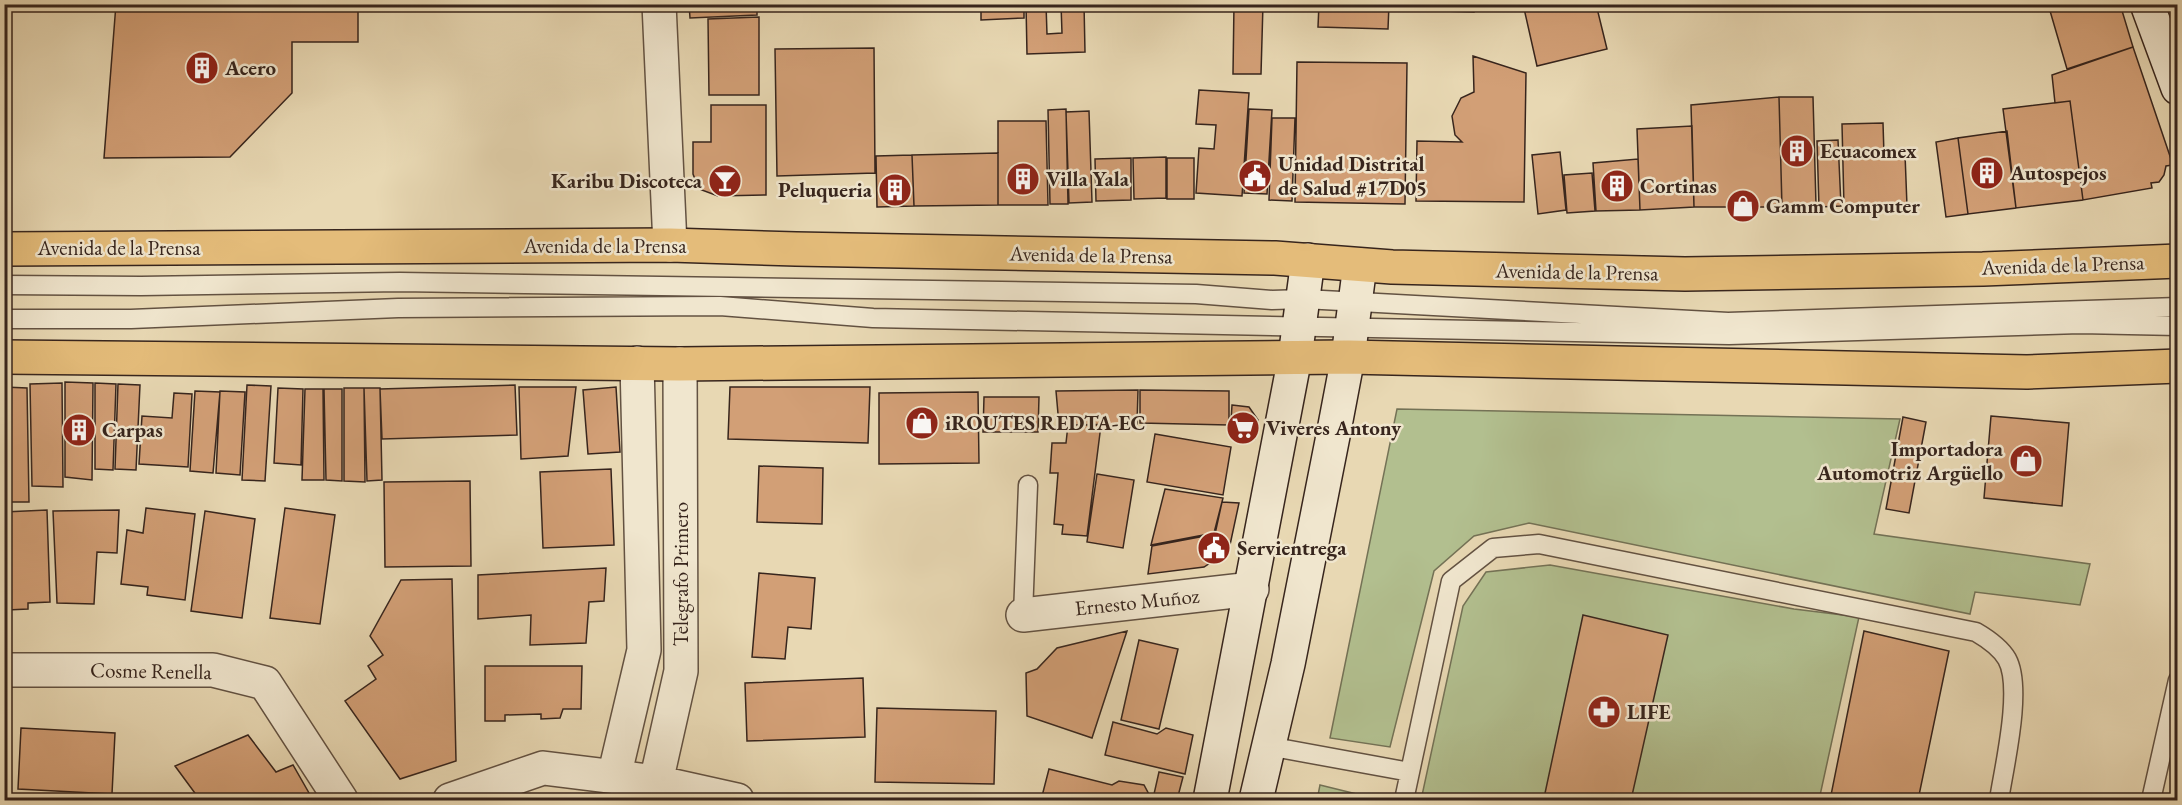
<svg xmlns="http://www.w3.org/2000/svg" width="2182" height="805" font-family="'EB Garamond',serif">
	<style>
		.green { fill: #b2bf8f; stroke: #747256; stroke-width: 1.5 }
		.building { fill: #d29f76; stroke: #37251d; stroke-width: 1.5 }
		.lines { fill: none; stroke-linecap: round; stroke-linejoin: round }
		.lane-casing { stroke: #635242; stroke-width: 21 }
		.street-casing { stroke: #635242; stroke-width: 36 }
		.secondary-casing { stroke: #37251d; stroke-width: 36 }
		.primary-casing { stroke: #37251d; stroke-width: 36 }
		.lane { stroke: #f0e6ce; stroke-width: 18 }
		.street { stroke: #f0e6ce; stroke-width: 33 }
		.secondary { stroke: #f0e6ce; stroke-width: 33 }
		.primary { stroke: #e4bc7a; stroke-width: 33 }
		.labels { text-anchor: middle; stroke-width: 5; stroke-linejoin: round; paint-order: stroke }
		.poi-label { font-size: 21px; font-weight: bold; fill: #37251d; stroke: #f0e6ce; text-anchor: start }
		.street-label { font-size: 21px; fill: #37251d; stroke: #f0e6ce }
	</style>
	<rect width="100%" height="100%" fill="#e8d8b3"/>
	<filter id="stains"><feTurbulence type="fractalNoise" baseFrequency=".00333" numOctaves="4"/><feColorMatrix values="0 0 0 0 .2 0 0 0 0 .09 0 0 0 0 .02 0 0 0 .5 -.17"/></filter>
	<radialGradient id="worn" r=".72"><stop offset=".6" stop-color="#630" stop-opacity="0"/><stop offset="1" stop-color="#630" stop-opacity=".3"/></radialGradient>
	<path class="green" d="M1397,409L1900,419L1874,534L2090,564L2080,605L1975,592L1970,614L1529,523L1474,536L1434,571L1390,747L1330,738Z
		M1550,565L1794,609L1859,617L1819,800H1421L1463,606L1486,572Z
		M1320,785L1381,800H1317Z"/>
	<path class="building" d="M116,4H358V42H292V93L230,157L104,158Z
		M689,4H757V15L690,18Z
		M981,4H1024V18L981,20Z
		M1026,4H1046L1047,34L1062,33L1061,4H1084L1085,52L1027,54Z
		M1234,4H1263L1261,74H1233Z
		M1319,4H1389L1388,29L1318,27Z
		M1409,4H1474V12L1409,10Z
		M1523,4H1596L1607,49L1537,66Z
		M2048,4H2120L2133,47L2067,69Z
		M759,17V95H709L708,19Z
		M2133,47L2173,165L2166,166L2164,175L2159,182L2151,183L2152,188L2083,200L2070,101L2055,103L2052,75Z
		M874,48L875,173L777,176L775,49Z
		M1473,56L1526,73L1524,202L1416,201L1417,141L1462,142L1455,135L1452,116L1461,98L1474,92Z
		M1297,62L1407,63L1405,204L1295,202Z
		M1199,90L1249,93L1242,196L1196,193L1199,148L1214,149L1216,125L1196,124Z
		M1779,97H1813L1816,205L1782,207Z
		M1779,97L1782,207H1694L1691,105Z
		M2070,101L2083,200L2016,208L2003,109Z
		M711,105H766V195L718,196L699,189L693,174V142H711Z
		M1066,109L1068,204H1050L1048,110Z
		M1249,109L1272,110L1267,194L1244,193Z
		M1089,111L1092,202L1069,203L1066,112Z
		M1272,118H1295L1292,201L1269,200Z
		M998,121H1046L1048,205H998Z
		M1883,123L1884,155L1905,154L1907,206L1844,207L1842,124Z
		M1692,126L1694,207L1640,210L1637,129Z
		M2007,131L2016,208L1968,214L1958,138Z
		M1958,138L1968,214L1946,217L1936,142Z
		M1838,140L1841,206L1819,207L1817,141Z
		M1560,152L1566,210L1538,214L1532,155Z
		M998,153V205L914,206L912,155Z
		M912,155L914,206L877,207L876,156Z
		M1166,157V198L1134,199L1133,158Z
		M1131,158V200L1096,201L1095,159Z
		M1167,158H1194V199H1167Z
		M1638,159L1640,210L1596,211L1593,163Z
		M1592,173L1595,211L1567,213L1564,175Z
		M65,382L93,383L92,480L65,477Z
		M62,383L63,487L32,486L30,384Z
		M95,383L116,384L113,470L95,469Z
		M118,384L140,385L136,470L115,469Z
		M247,385L271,386L265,481L242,480Z
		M515,385L517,435L382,439L380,389Z
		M4,387L27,388L29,502H4Z
		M519,387H576L568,456L521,459Z
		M616,387L620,452L588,454L583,390Z
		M730,387H870L868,443L728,439Z
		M278,388L303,389L301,465L274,463Z
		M344,388H364L365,482L344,481Z
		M364,388H380L382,480L367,481Z
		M305,389H323L324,480H302Z
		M324,389H342V481L326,480Z
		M1138,390L1137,424L1059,425L1056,391Z
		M1140,390L1229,391V425L1140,423Z
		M195,391L220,392L213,473L190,471Z
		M220,391L245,392L240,475L216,473Z
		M978,392L979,463L879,464V393Z
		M174,393L192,394L188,467L139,464L142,416L172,418Z
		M984,397H1039L1038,432H983Z
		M1232,405L1249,407L1258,420L1255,439L1230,437Z
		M1991,416L2069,423L2062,506L1984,498Z
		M1903,417L1926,422L1909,513L1886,509Z
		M1068,425H1101L1087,536L1062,534L1063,525L1054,524L1058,473H1050L1052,443H1066Z
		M1155,434L1231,447L1223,495L1147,482Z
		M759,466L823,468L822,524L757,522Z
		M611,469L614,545L543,548L540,472Z
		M1097,474L1134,480L1123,548L1087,542Z
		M470,481L471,566L385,567L384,482Z
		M1165,489L1223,498L1214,533L1151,545Z
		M1222,502L1239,503L1230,545L1225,553L1204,567L1148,574L1152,546L1215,534Z
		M146,508L195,514L185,600L147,595L148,587L121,584L127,530L143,533Z
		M285,508L335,515L320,624L270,618Z
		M47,510L50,602L28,603V609L7,610L4,512Z
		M119,510L117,553L97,552L94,604L57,603L53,511Z
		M205,511L255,519L242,618L191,611Z
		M606,568L604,601L589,602L586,643L530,645L531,615L478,619V575Z
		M759,573L815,578L811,629L788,627L785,659L752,657Z
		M452,579L456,761L400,779L345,701L376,679L368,666L383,655L370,636L401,580Z
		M1583,615L1668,635L1631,800H1557L1544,798Z
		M1127,631L1092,738L1027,716L1026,673L1037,669L1057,648Z
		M1864,631L1949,651L1918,800H1830Z
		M1139,640L1178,649L1159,729L1121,720Z
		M485,666H582L581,709H563L560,718L541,719V714L505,715V721H485Z
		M863,678L865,737L747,741L745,683Z
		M877,708L996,711L994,784L875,782Z
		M1113,722L1157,734L1166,728L1193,735L1185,774L1105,755Z
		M21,728L115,733L112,794L18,789Z
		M248,735L276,772L293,765L309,793L298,800H200L175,766Z
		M1049,769L1112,785L1119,781L1144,785L1152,800H1041Z
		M1159,772L1183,777L1177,800H1165L1154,794Z"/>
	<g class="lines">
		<defs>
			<path id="lane" d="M4,285L141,286L400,282L1196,294L1272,300L1304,299L1728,322L2178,307
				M4,319H131L398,308L720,306L873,318L1729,335L2080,324L2178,326
				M1023,615L1028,485
				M1268,746L1410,772
				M1404,800L1451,581L1493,548L1539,544L1976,632C1988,639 2000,647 2007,659C2023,688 2004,767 1999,800
				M2151,800L2178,680"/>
			<path id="street" d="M659,4L670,245
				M1023,615L1252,589
				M4,670H213L265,683L341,800
				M614,777L644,650L637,363
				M656,782L681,671L680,364
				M450,800L543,768L656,782L737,800"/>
			<path id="secondary" d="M2147,4L2178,88
				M1210,800L1295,357L1308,260
				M1256,800L1288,664L1333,436L1348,357L1360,265"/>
			<path id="primary" d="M4,249L670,245L796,249L1275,258L1392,267L1685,274L1983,269L2178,261
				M4,357L680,364L1348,357L2027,372L2178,366"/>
		</defs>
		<use href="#lane" class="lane-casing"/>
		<use href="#street" class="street-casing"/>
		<use href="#secondary" class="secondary-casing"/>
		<use href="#primary" class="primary-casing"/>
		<use href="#lane" class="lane"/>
		<use href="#street" class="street"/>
		<use href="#secondary" class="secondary"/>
		<use href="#primary" class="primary"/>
	</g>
	<defs>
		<symbol id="building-disc" viewBox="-11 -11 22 22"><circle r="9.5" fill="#8f2418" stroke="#f0e6ce"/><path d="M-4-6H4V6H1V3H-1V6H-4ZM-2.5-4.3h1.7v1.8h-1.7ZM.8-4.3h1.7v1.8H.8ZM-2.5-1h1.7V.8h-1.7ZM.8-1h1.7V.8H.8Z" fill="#fff"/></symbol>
		<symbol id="civic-disc" viewBox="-11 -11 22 22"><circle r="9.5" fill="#8f2418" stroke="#f0e6ce"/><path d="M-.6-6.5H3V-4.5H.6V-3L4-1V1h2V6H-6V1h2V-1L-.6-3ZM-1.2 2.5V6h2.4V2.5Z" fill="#fff"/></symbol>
		<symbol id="bar-disc" viewBox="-11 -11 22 22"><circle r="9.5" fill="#8f2418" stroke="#f0e6ce"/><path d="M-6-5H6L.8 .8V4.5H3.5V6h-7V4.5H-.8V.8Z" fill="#fff"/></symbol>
		<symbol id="shop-disc" viewBox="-11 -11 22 22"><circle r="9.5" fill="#8f2418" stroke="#f0e6ce"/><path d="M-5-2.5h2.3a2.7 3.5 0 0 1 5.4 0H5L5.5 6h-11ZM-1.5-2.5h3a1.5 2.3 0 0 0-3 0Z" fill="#fff"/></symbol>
		<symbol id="supermarket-disc" viewBox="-11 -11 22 22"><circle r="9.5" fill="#8f2418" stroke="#f0e6ce"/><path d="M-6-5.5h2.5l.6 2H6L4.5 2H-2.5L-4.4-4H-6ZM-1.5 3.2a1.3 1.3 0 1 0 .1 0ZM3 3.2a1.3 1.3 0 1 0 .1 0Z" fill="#fff"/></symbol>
		<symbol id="pharmacy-disc" viewBox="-11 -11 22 22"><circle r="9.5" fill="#8f2418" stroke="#f0e6ce"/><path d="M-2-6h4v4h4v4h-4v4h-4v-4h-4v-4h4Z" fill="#fff"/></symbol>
	</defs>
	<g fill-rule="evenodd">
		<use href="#building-disc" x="183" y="49" width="38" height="38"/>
		<use href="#building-disc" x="1778" y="132" width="38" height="38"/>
		<use href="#building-disc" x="1968" y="154" width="38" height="38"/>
		<use href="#civic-disc" x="1236" y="157" width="38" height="38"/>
		<use href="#building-disc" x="1004" y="160" width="38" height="38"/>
		<use href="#bar-disc" x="706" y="162" width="38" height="38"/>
		<use href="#building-disc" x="1598" y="167" width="38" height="38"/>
		<use href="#building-disc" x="876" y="171" width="38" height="38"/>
		<use href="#shop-disc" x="1724" y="187" width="38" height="38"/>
		<use href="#shop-disc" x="903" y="404" width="38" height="38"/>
		<use href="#supermarket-disc" x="1224" y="409" width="38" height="38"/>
		<use href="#building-disc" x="60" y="411" width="38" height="38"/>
		<use href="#shop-disc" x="2007" y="442" width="38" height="38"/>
		<use href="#civic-disc" x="1195" y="529" width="38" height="38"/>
		<use href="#pharmacy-disc" x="1585" y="693" width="38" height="38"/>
	</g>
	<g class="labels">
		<g class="poi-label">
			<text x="225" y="75">Acero</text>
			<text x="1820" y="158">Ecuacomex</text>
			<text x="1278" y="171">Unidad Distrital<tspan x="1278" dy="24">de Salud #17D05</tspan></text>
			<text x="2010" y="180">Autospejos</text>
			<text x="1046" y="186">Villa Yala</text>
			<text x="702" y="188" text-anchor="end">Karibu Discoteca</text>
			<text x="1640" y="193">Cortinas</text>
			<text x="872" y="197" text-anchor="end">Peluqueria</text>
			<text x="1766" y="213">Gamm Computer</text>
			<text x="945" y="430">iROUTES REDTA-EC</text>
			<text x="1266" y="435">Viveres Antony</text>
			<text x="102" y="437">Carpas</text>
			<text x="2003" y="456" text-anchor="end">Importadora<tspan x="2003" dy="24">Automotriz Argüello</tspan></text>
			<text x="1237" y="555">Servientrega</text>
			<text x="1627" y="719">LIFE</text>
		</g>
		<g class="street-label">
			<text x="605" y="253">Avenida de la Prensa</text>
			<text x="119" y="255">Avenida de la Prensa</text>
			<text transform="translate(1091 255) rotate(1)" y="7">Avenida de la Prensa</text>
			<text transform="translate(2063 265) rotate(-2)" y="7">Avenida de la Prensa</text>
			<text transform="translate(1577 272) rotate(1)" y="7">Avenida de la Prensa</text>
			<text transform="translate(681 574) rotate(-90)" y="7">Telegrafo Primero</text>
			<text transform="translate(1137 602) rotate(-6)" y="7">Ernesto Muñoz</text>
			<text transform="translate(151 671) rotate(1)" y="7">Cosme Renella</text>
		</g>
	</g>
	<rect width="2182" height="805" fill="none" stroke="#e8d8b3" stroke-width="24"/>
	<rect x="6" y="6" width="2170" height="793" fill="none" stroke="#37251d" stroke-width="3"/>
	<rect x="12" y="12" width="2158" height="781" fill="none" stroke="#37251d" stroke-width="1.5"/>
	<rect width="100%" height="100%" filter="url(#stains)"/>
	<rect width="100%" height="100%" fill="url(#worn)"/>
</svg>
